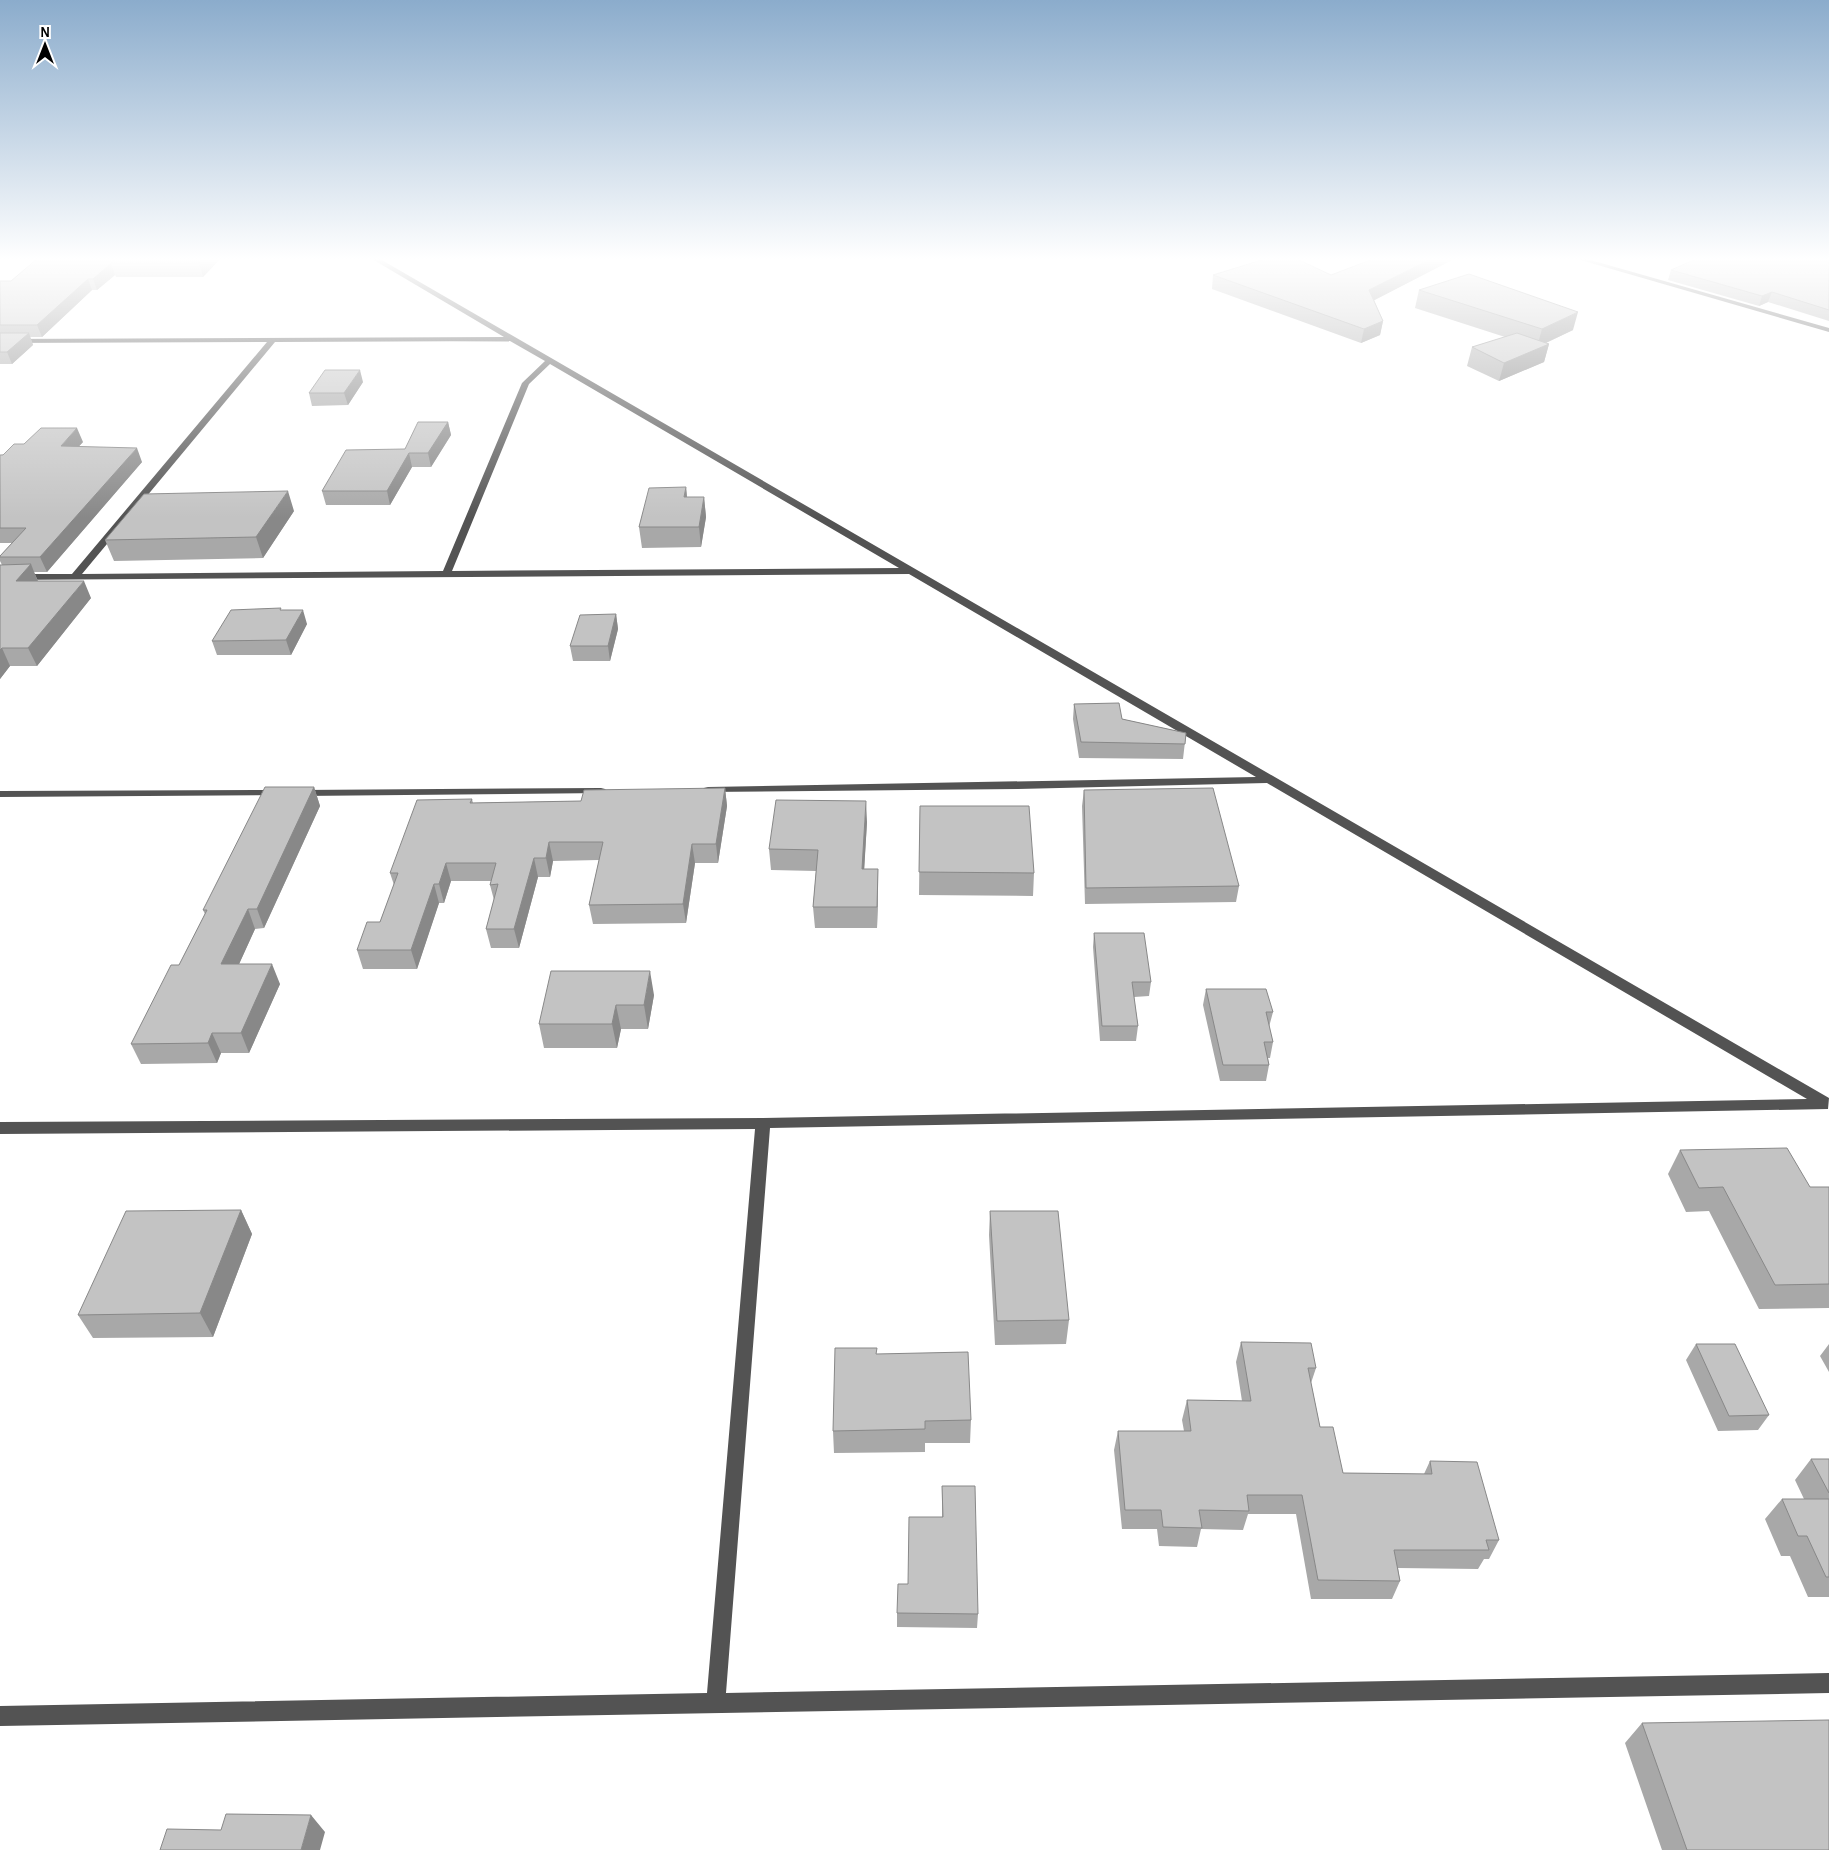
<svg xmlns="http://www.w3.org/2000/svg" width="1829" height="1850" font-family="'Alegreya Sans',sans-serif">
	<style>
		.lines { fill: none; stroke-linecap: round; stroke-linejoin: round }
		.minor { fill: #535353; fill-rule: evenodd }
		.wall { fill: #a8a8a8 }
		.shaded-wall { fill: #888 }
		.building { fill: #c3c3c3; stroke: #888 }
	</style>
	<rect width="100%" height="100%" fill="#fff"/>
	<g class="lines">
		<path class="minor" d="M372,259H380L1829,1098L1828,1109L770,1128L726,1693L1829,1673V1693L0,1726V1706L707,1693L755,1129L0,1134V1122L763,1118L1807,1099L1267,783L1018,789L704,792L702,790L704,788L708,787L1256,777L909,574L0,580V574H72L267,342L0,343V339L504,337ZM510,341L545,361L522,383L443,571L82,574L275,342ZM550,364L899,568L452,571L529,384Z
			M1577,259H1587L1829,328V332Z
			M601,788L605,789L607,791L605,793L301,796L295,793L301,790Z
			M278,790L284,793L282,795L0,797V791Z"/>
	</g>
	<path class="wall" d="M37,259H220L203,277H116L115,275L97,290H92L42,337H30L33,345L12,364H0V281H11Z
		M1373,259H1454L1374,300L1383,321L1380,335L1361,343L1212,289L1213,275H1331Z
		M1829,259V321L1768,302L1759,306L1668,280L1671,270Z
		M1419,290L1573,330L1546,343L1549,344L1544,362L1499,381L1467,366L1472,347L1505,337L1415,308Z
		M363,382L348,405L312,406L309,393Z
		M448,422L451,435L431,467H412L390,505H326L322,491L405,449Z
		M83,442L78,447L142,462L47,572H34L38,581L91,598L37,666H10L0,679L2,565L0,561V556L12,543H0V455Z
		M686,487L687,497H704L706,517L701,547L642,548L639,527Z
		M294,511L263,558L114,561L105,540Z
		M282,610L307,624L291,655H217L212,641Z
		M616,614L618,629L610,661H573L570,646Z
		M1074,704L1122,719L1186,733L1183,759L1079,758L1073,719Z
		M314,787L320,806L264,928L255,929L239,964L280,984L249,1053H221L217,1063L141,1064L131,1044L179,965L205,914L203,910Z
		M725,788L727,806L718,863H695L686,923L593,924L589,905L599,860L553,861L550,877H538L519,948H491L486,929L494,900L490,885L491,881H451L444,903H439L417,969H363L357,950L380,922L394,885L390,873L472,799L473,803L581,801Z
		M1084,790L1239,886L1236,902L1085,904L1082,806Z
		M920,806L1034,873L1033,896L919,895Z
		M867,822L864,869H878V890L877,928H815L813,907L816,871L771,870L769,849Z
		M1094,933L1151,982L1149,996L1134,997L1138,1026L1136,1041H1100L1093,947Z
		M1206,989L1273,1012L1269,1027L1273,1042L1270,1058H1268L1269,1065L1266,1081H1220L1203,1005Z
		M654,995L648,1029H621L617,1048H544L539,1024Z
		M1680,1150L1810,1187H1829V1308L1759,1309L1709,1211L1686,1212L1668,1174Z
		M241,1210L252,1234L213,1337L93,1338L78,1315Z
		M990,1211L1069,1320L1066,1344L995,1345L989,1235Z
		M1241,1342L1316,1368L1311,1383L1320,1427L1343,1473L1424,1474L1430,1461L1499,1540L1489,1559H1484L1478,1569L1398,1568L1400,1581L1392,1599H1311L1296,1514H1248L1243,1530L1201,1529L1197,1547L1159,1546L1157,1529H1122L1114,1450L1118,1431H1184L1182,1420L1187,1400L1242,1401L1236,1362Z
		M1696,1344L1769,1415L1758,1430L1718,1431L1686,1360Z
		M1829,1344V1372L1820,1356Z
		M877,1354L971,1420L970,1443H925V1452L834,1453L833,1431Z
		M1811,1459H1829V1597H1808L1790,1556H1781L1765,1519L1782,1499H1804L1795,1480Z
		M942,1486L978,1614L977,1628L897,1627V1613L908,1584L942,1517Z
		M1642,1723L1829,1850H1662L1625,1743Z"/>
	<path class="shaded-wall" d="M116,259L111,263L115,275L97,290L93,279Z
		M202,259H220L203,277L199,263Z
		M1431,259H1454L1367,304L1369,290Z
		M88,279L92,290L42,337L37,325Z
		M1772,292L1768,302L1759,306L1762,296Z
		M1578,312L1573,330L1537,347L1542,329Z
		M1383,321L1380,335L1361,343L1364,329Z
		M29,333L33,345L12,364L7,352Z
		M1549,344L1544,362L1499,381L1504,363Z
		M360,370L363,382L348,405L344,393Z
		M448,422L451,435L431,467L428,453Z
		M77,428L83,442L66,460L61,446Z
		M137,448L142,462L47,572L40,557Z
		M409,453L412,467L390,505L387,491Z
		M686,487L688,508L684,497Z
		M288,491L294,511L263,558L256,537Z
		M704,497L706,517L701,547L699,527Z
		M31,564L38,582L16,581Z
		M84,581L91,598L37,666L28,648Z
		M303,610L307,624L291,655L286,640Z
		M616,614L618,629L610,661L608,646Z
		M2,648L10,666L0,679V650Z
		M314,787L320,806L264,928L257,909Z
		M725,788L727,806L718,863L716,844Z
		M866,801L867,822L863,890L862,869Z
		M549,842L553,861L550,877L546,858Z
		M692,844L695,863L686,923L683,904Z
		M534,858L538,877L519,948L514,929Z
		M446,863L451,881L444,903L439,884Z
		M878,869V890L877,928V907Z
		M434,884L439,903L417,969L411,950Z
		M248,909L255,929L230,984L221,964Z
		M272,964L280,984L249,1053L241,1033Z
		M650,971L654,995L648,1029L644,1005Z
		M616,1005L621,1029L617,1048L612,1024Z
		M212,1033L221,1053L217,1063L208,1043Z
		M241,1210L252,1234L213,1337L200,1313Z
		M311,1815L325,1832L320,1850H301Z"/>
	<path class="building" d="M37,259H116L93,279H88L37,325H0V281H11Z
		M116,259H202L199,263H111Z
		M1265,259H1297L1331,275L1373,259H1431L1369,290L1383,321L1364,329L1213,275Z
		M1696,259H1829V310L1772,292L1762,296L1671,270Z
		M1469,274L1578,312L1542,329L1419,290Z
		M0,333H29L7,352H0Z
		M1517,333L1549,344L1504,363L1472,347Z
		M325,370H360L344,393H309Z
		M418,422H448L428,453H409L387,491H322L346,450L405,449Z
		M41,428H77L61,446L137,448L40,557H0V556L26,528H0V455H3L14,444H24Z
		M686,487L684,497H704L699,527H639L649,488Z
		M288,491L256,537L105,540L144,494Z
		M31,564L16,581H84L28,648H2L0,650V565Z
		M281,608L280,610H303L286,640L212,641L231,610Z
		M616,614L608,646H570L580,615Z
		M1119,703L1122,719L1186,733L1185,744L1081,742L1074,704Z
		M265,787H314L257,909H248L221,964H272L241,1033H212L208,1043L131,1044L171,965H179L207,910H203Z
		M725,788L716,844H692L683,904L589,905L603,842H549L546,858H534L514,929H486L498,884L490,885L496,863H446L439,884H434L411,950H357L367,922H380L398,873H390L417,800L472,799L470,803L581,801L584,790Z
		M1213,788L1239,886L1086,888L1084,790Z
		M776,800L866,801L862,869H878L877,907H813L818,850L769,849Z
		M920,806H1029L1034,873L919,872Z
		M1094,933H1144L1151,982H1132L1138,1026H1102Z
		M551,971H650L644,1005H616L612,1024H539Z
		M1206,989H1266L1273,1012H1266L1273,1042H1264L1269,1065H1223Z
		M1787,1148L1810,1187H1829V1284L1775,1285L1723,1187L1699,1188L1680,1150Z
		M241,1210L200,1313L78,1315L126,1211Z
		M990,1211H1058L1069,1320L997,1321Z
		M1241,1342L1311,1343L1316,1368H1308L1320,1427H1333L1343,1473L1432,1474L1430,1461L1477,1462L1499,1540H1486L1489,1550H1394L1400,1581L1318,1580L1302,1495H1247L1249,1511L1199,1510L1202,1528L1163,1527L1161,1510H1125L1118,1431H1191L1187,1400L1251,1401Z
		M1696,1344H1735L1769,1415L1729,1416Z
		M835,1348H877L876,1354L968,1352L971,1420L925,1421V1429L833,1431Z
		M1811,1459H1829V1493Z
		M942,1486H975L978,1614L897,1613L898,1584H908L909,1517H943Z
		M1782,1499H1829V1577H1826L1807,1536H1798Z
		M1829,1720V1850H1687L1642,1723Z
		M226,1814L311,1815L301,1850H160L167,1829L221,1830Z"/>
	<linearGradient id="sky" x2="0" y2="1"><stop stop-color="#8baccc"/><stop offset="0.5" stop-color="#fff"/><stop offset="1" stop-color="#fff" stop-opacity="0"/></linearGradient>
	<rect width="1829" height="518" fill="url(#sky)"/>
	<g transform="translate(45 45)" stroke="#ffffff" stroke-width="4" paint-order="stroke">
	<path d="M0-4L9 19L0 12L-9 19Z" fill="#000000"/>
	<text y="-8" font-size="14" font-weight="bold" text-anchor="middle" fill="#000000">N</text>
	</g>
</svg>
